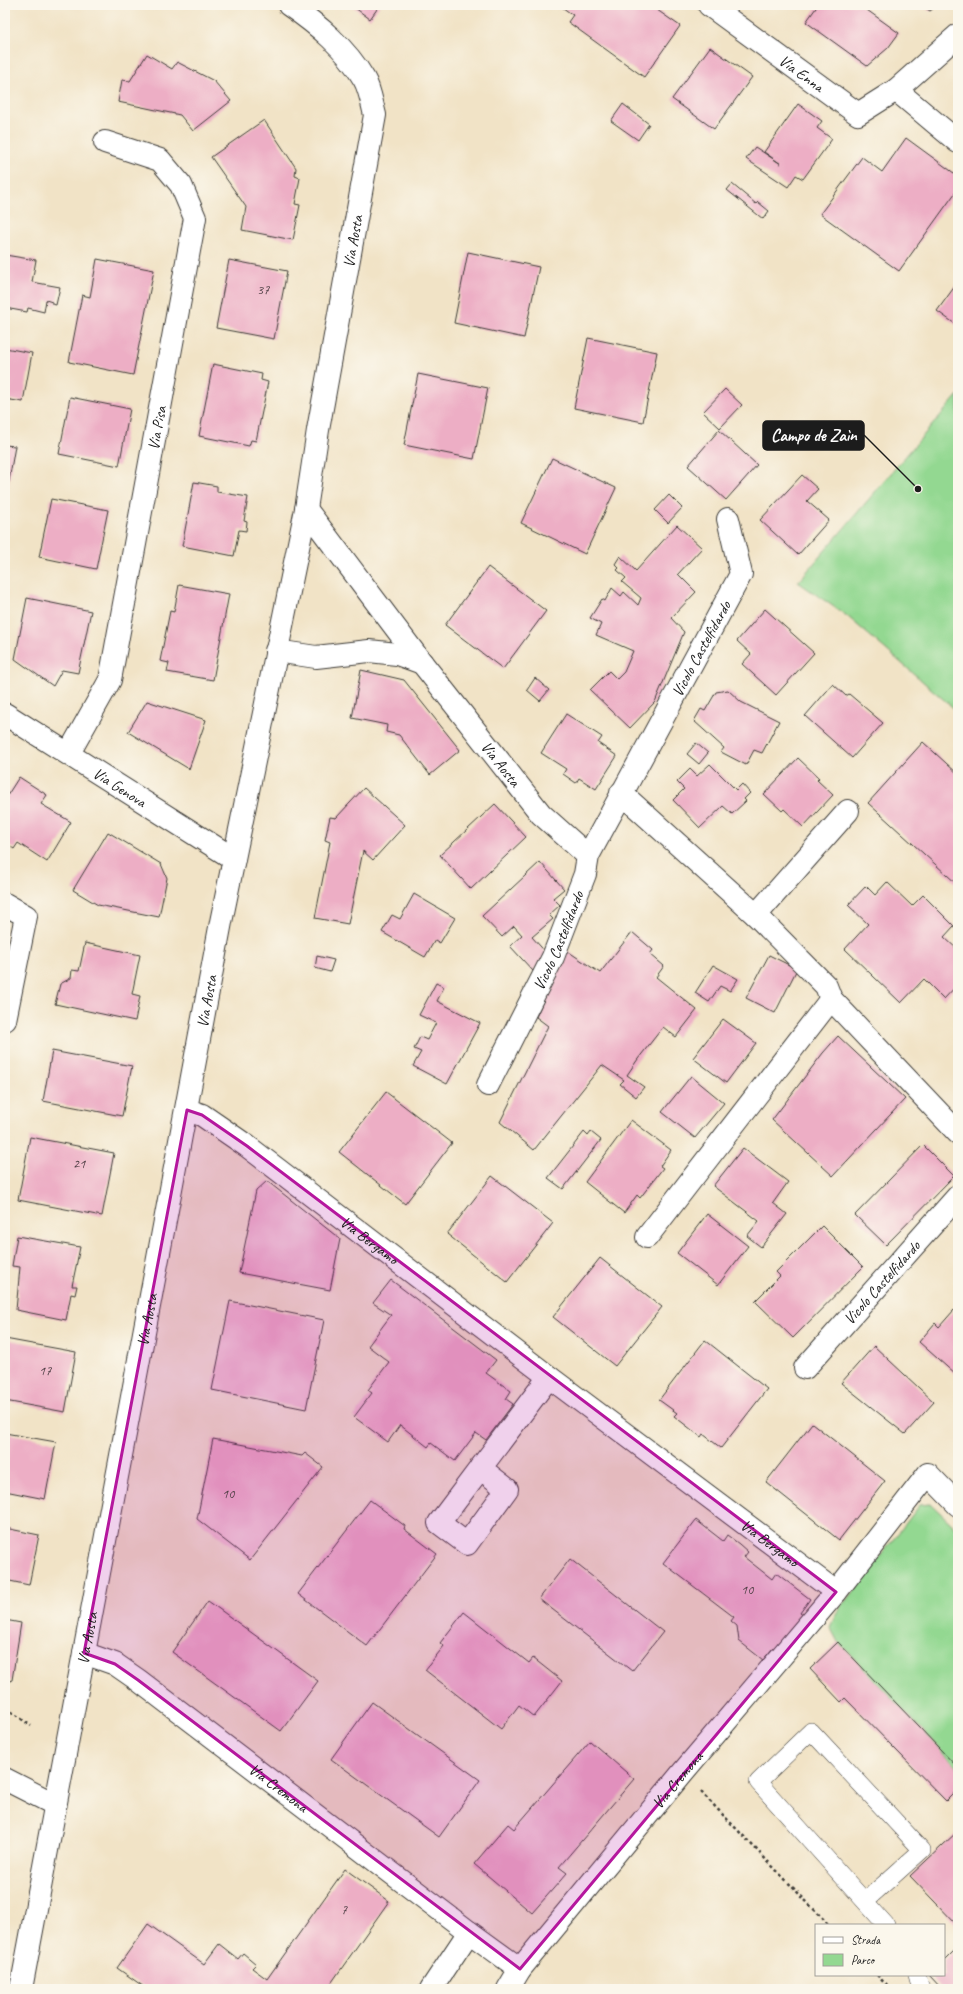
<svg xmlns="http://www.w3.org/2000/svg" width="963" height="1994" font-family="Caveat,sans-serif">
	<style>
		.green { fill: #93d891; stroke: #587a56 }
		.building { fill: #edaec5 }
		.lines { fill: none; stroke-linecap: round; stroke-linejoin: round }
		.service-casing { stroke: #3c3a36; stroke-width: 18 }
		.minor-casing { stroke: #3c3a36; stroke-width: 24 }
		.path { stroke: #3c3a36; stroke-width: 2.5; stroke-dasharray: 3 3; stroke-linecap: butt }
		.service { stroke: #fff; stroke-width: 17 }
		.minor { stroke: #fff; stroke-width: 22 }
		.marked { fill: #b5179e; fill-opacity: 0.2; stroke: #b5179e; stroke-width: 3; stroke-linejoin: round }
		.labels { text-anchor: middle; stroke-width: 4; stroke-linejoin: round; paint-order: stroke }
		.number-label { font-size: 14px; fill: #504046 }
		.street-label { font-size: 16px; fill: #1c1c1c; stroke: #fbf7ec }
		.leader { fill: none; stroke: #1c1c1c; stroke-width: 1.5 }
		.callout-dot { fill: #1c1c1c; stroke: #fbf7ec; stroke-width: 1.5 }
		.callout { fill: #1c1c1c; stroke: #1c1c1c; stroke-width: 1.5 }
		.callout-label { font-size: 17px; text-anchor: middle; font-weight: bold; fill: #fff }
	</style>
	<rect width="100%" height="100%" fill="#fbf7ec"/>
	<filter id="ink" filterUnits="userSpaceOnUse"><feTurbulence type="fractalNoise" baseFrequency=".025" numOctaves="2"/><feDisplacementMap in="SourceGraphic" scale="8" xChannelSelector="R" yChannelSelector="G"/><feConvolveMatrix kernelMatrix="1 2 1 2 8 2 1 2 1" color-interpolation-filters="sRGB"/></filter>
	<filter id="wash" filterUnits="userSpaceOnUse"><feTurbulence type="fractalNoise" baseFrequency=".012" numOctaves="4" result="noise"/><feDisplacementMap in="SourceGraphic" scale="16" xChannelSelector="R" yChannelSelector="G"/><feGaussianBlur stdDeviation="0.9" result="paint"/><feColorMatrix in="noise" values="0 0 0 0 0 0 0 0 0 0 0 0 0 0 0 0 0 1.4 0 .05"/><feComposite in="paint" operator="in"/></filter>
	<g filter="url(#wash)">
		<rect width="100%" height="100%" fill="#f1e3c6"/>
		<path class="green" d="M958,395V712L847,616L798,582Z
			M931,1504L958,1530V1768L838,1642L830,1627L837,1612L920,1505Z"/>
		<g id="blocks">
			<path class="building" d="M351,5H380L370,19Z
				M559,5H650L680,26L644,77L568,22L573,15Z
				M818,5H860L899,33L888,48L867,66L806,22Z
				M921,5H938L930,11Z
				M710,47L752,77L714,129L672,99Z
				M147,54L172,69L177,62L214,81L231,101L193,131L180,115L118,102L122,80L130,81Z
				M623,104L649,124L638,140L611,121Z
				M798,104L822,121L817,128L832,139L803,179L796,175L788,187L746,159L755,147L781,164L764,152Z
				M264,120L296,168L295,176L300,178L295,204L300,205L293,240L242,230L246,207L211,157Z
				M906,138L958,176V189L899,271L820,214L862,157L882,172Z
				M732,184L756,204L758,202L769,211L763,219L727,190Z
				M468,252L539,267L524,338L454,323Z
				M5,255L36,260L32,282L60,287L56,305L52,304V302L46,300L44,312L28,308L27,312L5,308Z
				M97,259L154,270L133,375L69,362L82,295L90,297Z
				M229,260L287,271L274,339L216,328Z
				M958,282V326L937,311Z
				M588,338L657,352L643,422L574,408Z
				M5,348L32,353L23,402L5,399Z
				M213,364L262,374L261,380L268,382L256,441L251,440L249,446L199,436Z
				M418,374L488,388L474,459L404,445Z
				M725,389L742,405L720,428L703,412Z
				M70,397L130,409L119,466L59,454Z
				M719,430L757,465L726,500L688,466Z
				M5,445L15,446L6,498H5Z
				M552,458L616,488L585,554L521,523Z
				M802,475L818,489L807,501L829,520L798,555L760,520Z
				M194,482L217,486V492L248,497L244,521L247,522L246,531L239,530L234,556L182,546Z
				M669,495L682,508L668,523L655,510Z
				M51,499L108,510L96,569L39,557Z
				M677,525L702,548L678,574L696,592L671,618L684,632L655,702L630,728L590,690L609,671L617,679L624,672L633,651L596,635L601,624L590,618L602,599L605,601L612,588L621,596L624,592L638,605L641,598L622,582L626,578L617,570L619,568L615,564L620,556L636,571Z
				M488,567L546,611L503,669L445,625Z
				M179,585L229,594L213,680L167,672L169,663L160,661L170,611L174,612Z
				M27,598L91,611L78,673L62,670L53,686L15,659Z
				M765,609L814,653L776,695L742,664L751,654L737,641Z
				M361,670L404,680L460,750L430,775L399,735L386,732L387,725L352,718Z
				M535,678L549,690L540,701L527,690Z
				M833,684L846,696L849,694L883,723L852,758L805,716Z
				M728,690L741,702L779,721L762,753L754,750L746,765L721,752L724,748L694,721L701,709L705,711L716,692Z
				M147,701L206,720L189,769L128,732Z
				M566,714L602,737L598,743L617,756L596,789L579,778L576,783L563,774L566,769L541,753Z
				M923,742L958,774V885L868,803Z
				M696,743L708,753L699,764L687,754Z
				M798,758L819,778L817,780L833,795L803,827L784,809L782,811L764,794Z
				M710,764L736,790L742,784L750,793L744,799L746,801L732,814L723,806L700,828L673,800L684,789L677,782L690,769L697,776Z
				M19,777L47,795L41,804L71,822L47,862L18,843L14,849L5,843V799Z
				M364,788L405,825L373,860L363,851L348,924L315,918L330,842L325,840L330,817L336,818Z
				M495,804L526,837L471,889L440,855Z
				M108,832L161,864L167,878L159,917L98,905L73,890Z
				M540,862L564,889L553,898L560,905L549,915L553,919L532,937L549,956L533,971L510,946L522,935L514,926L502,937L482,916Z
				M887,882L912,906L923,895L954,926L944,937L958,950V972L956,974L958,976V984L944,999L924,979L901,1003L845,949L868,924L848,905L866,886L875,895Z
				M414,894L455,918L440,943L435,940L425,957L382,932L392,915L400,919Z
				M632,932L653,950L650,954L664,966L656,977L697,1010L676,1037L663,1027L638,1059L627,1075L644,1087L636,1097L620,1084L624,1080L602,1065L534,1150L500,1122L548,1026L536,1017L566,950L600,973Z
				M85,943L140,955L132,994L140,996L135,1021L55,1004L60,984L71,978L72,970L79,971Z
				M769,955L797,969L775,1013L746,998Z
				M317,956L334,960L330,972L315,968Z
				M713,965L738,979L730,991L720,986L709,1002L695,993Z
				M436,983L444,987L437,1001L480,1023L447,1084L413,1066L421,1052L414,1049L420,1037L427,1040L436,1023L419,1015Z
				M723,1019L756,1043L726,1083L693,1058Z
				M838,1036L905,1099L833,1176L772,1120L823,1053Z
				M52,1051L132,1066L122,1116L43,1101Z
				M691,1076L724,1103L695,1138L662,1112Z
				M386,1092L452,1143L405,1204L339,1152Z
				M631,1120L671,1150L660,1166L663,1168L640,1198L637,1195L624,1213L585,1182Z
				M584,1132L588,1136L591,1132L601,1140L563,1189L548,1178Z
				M30,1137L114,1153L102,1216L18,1200Z
				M923,1145L954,1176L886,1245L855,1215Z
				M743,1148L788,1182L773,1203L787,1214L761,1247L747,1236L759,1221L713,1186Z
				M492,1176L553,1223L507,1282L447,1234Z
				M267,1181L340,1239L330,1290L239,1273L256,1191Z
				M707,1214L748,1246L718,1285L677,1253Z
				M822,1226L863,1267L793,1338L755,1301L780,1276L776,1272Z
				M17,1236L80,1247L72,1286H77L75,1295L71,1294L66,1320L16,1310L20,1267L12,1266Z
				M600,1258L662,1307L615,1366L553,1317Z
				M391,1280L496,1360L486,1373L511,1391L506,1399L513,1404L486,1440L476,1433L455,1461L431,1443L428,1447L400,1425L388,1442L354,1417L372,1393L368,1390L389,1362L368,1346L391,1315L373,1303Z
				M230,1301L324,1320L306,1409L212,1390Z
				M954,1310L958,1314V1372L956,1375L919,1342L935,1323L939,1327Z
				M5,1339L76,1352L65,1412L5,1401Z
				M705,1340L767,1389L721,1448L703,1434L701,1437L674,1416L677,1413L659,1400Z
				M874,1346L934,1402L905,1434L841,1383Z
				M812,1423L885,1481L839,1540L766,1482Z
				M5,1433L56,1442L45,1499L5,1491Z
				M213,1439L302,1456L305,1453L323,1467L250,1560L197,1519Z
				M370,1500L405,1526L404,1529L437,1554L367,1646L298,1594Z
				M696,1520L723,1541L727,1535L739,1544L748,1552L744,1557L772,1579L776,1573L810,1599L800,1613L807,1618L780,1654L773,1648L763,1660L739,1641L737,1626L731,1621L734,1617L663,1563Z
				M5,1528L39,1535L29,1585L5,1580Z
				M570,1559L663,1632L632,1671L539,1599Z
				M208,1601L318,1681L281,1731L172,1652Z
				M464,1612L529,1663L533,1658L562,1681L534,1717L519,1705L501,1729L425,1670L444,1646L440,1643Z
				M5,1620L21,1623L12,1680L5,1683Z
				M838,1642L958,1768V1796L955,1792L946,1801L845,1698L841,1702L810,1669Z
				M372,1702L480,1780L439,1837L331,1759Z
				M590,1741L634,1779L559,1867L567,1873L532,1913L474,1864L508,1824L514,1829Z
				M958,1831V1926L910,1876Z
				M345,1869L389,1901L327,1989H147L117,1968L148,1924L204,1964L219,1944L238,1959L243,1953L256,1964L252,1968L267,1979Z
				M958,1947V1989H942L929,1975H944V1961Z"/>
		</g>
	</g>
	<g filter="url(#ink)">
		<use href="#blocks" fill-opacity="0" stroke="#3c3a36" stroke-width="1"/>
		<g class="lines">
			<defs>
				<path id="service" d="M865,1901L922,1850L811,1731L758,1782L886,1925
					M917,1975L921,1989"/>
				<g id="minor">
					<path id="s1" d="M709,5L858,114L896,90L958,35"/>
					<path d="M896,90L958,142"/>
					<path id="s2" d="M306,509L422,663L541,814L588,856"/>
					<path d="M276,651L316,657L369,651L397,654L422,663"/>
					<path id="s3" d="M5,714L234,859"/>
					<path id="s4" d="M69,753L110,680L195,218L181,185L160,160L105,142"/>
					<path d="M621,793L756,915L826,986L831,999L958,1133"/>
					<path d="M5,904L26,916L5,1020"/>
					<path d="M756,915L848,811"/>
					<path id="s5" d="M488,1085L553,957L585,874L588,856L741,574L728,519"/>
					<path id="s6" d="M187,1110L202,1115L247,1146L549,1377L836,1592L928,1474L958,1505"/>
					<path d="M647,1237L831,999"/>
					<path id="s7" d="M805,1368L958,1196"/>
					<path d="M480,1468L507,1489L467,1544L439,1523L549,1377"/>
					<path id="s8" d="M84,1653L115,1664L138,1680L469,1932"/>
					<path d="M5,1779L54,1804"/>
					<path id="s9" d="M520,1969L683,1772L836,1592"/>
					<path id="s10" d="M21,1989L221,922L306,509L318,430L375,115C372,104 370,89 364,79C346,48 318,25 289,5"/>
					<path d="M431,1989L469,1932L520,1969L508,1989"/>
				</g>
			</defs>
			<use href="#service" class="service-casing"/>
			<use href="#minor" class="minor-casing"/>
			<path class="path" d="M5,1713L12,1712L31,1726
				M701,1792L829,1925
				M877,1975L890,1989"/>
			<use href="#service" class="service"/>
			<use href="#minor" class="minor"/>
		</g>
	</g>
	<path class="marked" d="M187,1110L202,1115L247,1146L836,1592L520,1969L138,1680L115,1664L84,1653Z"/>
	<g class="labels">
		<g class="number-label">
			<text x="263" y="294">37</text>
			<text x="79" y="1168">21</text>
			<text x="45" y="1375">17</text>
			<text x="228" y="1498">10</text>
			<text x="747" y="1594">10</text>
			<text x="344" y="1914">7</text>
		</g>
		<g class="street-label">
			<text dy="6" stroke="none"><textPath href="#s1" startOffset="115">Via Enna</textPath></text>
			<text dy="6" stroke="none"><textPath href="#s10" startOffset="1779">Via Aosta</textPath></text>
			<text dy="6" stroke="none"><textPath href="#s4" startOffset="340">Via Pisa</textPath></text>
			<text dy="6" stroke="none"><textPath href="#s5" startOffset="487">Vicolo Castelfidardo</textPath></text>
			<text dy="6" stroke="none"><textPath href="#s2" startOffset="321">Via Aosta</textPath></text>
			<text dy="6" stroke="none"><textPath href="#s3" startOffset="136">Via Genova</textPath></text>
			<text dy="6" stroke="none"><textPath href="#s5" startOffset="161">Vicolo Castelfidardo</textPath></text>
			<text dy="6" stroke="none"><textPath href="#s10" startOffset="1005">Via Aosta</textPath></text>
			<text dy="6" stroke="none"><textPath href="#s6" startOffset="225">Via Bergamo</textPath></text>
			<text dy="6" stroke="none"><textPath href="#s7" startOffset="115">Vicolo Castelfidardo</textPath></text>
			<text dy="6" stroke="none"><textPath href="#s10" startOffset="681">Via Aosta</textPath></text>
			<text dy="6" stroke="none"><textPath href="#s6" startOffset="727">Via Bergamo</textPath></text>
			<text dy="6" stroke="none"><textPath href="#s10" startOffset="357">Via Aosta</textPath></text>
			<text dy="6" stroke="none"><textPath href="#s9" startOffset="246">Via Cremona</textPath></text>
			<text dy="6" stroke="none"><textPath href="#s8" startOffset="238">Via Cremona</textPath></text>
		</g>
	</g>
	<path class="leader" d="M918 489L864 435"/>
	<circle class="callout-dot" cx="918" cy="489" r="4"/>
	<rect class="callout" x="763" y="421" width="101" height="29" rx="4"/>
	<g class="callout-label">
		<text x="814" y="441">Campo de Zaìn</text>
	</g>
	<rect width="963" height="1994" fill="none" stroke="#fbf7ec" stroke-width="20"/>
	<rect x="815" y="1924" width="130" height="52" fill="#fbf7ec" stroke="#a29f99"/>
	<rect x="823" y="1937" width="20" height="6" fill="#ffffff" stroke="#a29f99"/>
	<text x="851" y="1944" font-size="12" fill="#1c1c1c">Strada</text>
	<rect x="823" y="1954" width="20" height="12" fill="#93d891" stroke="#a29f99"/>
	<text x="851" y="1964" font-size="12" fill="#1c1c1c">Parco</text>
</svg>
